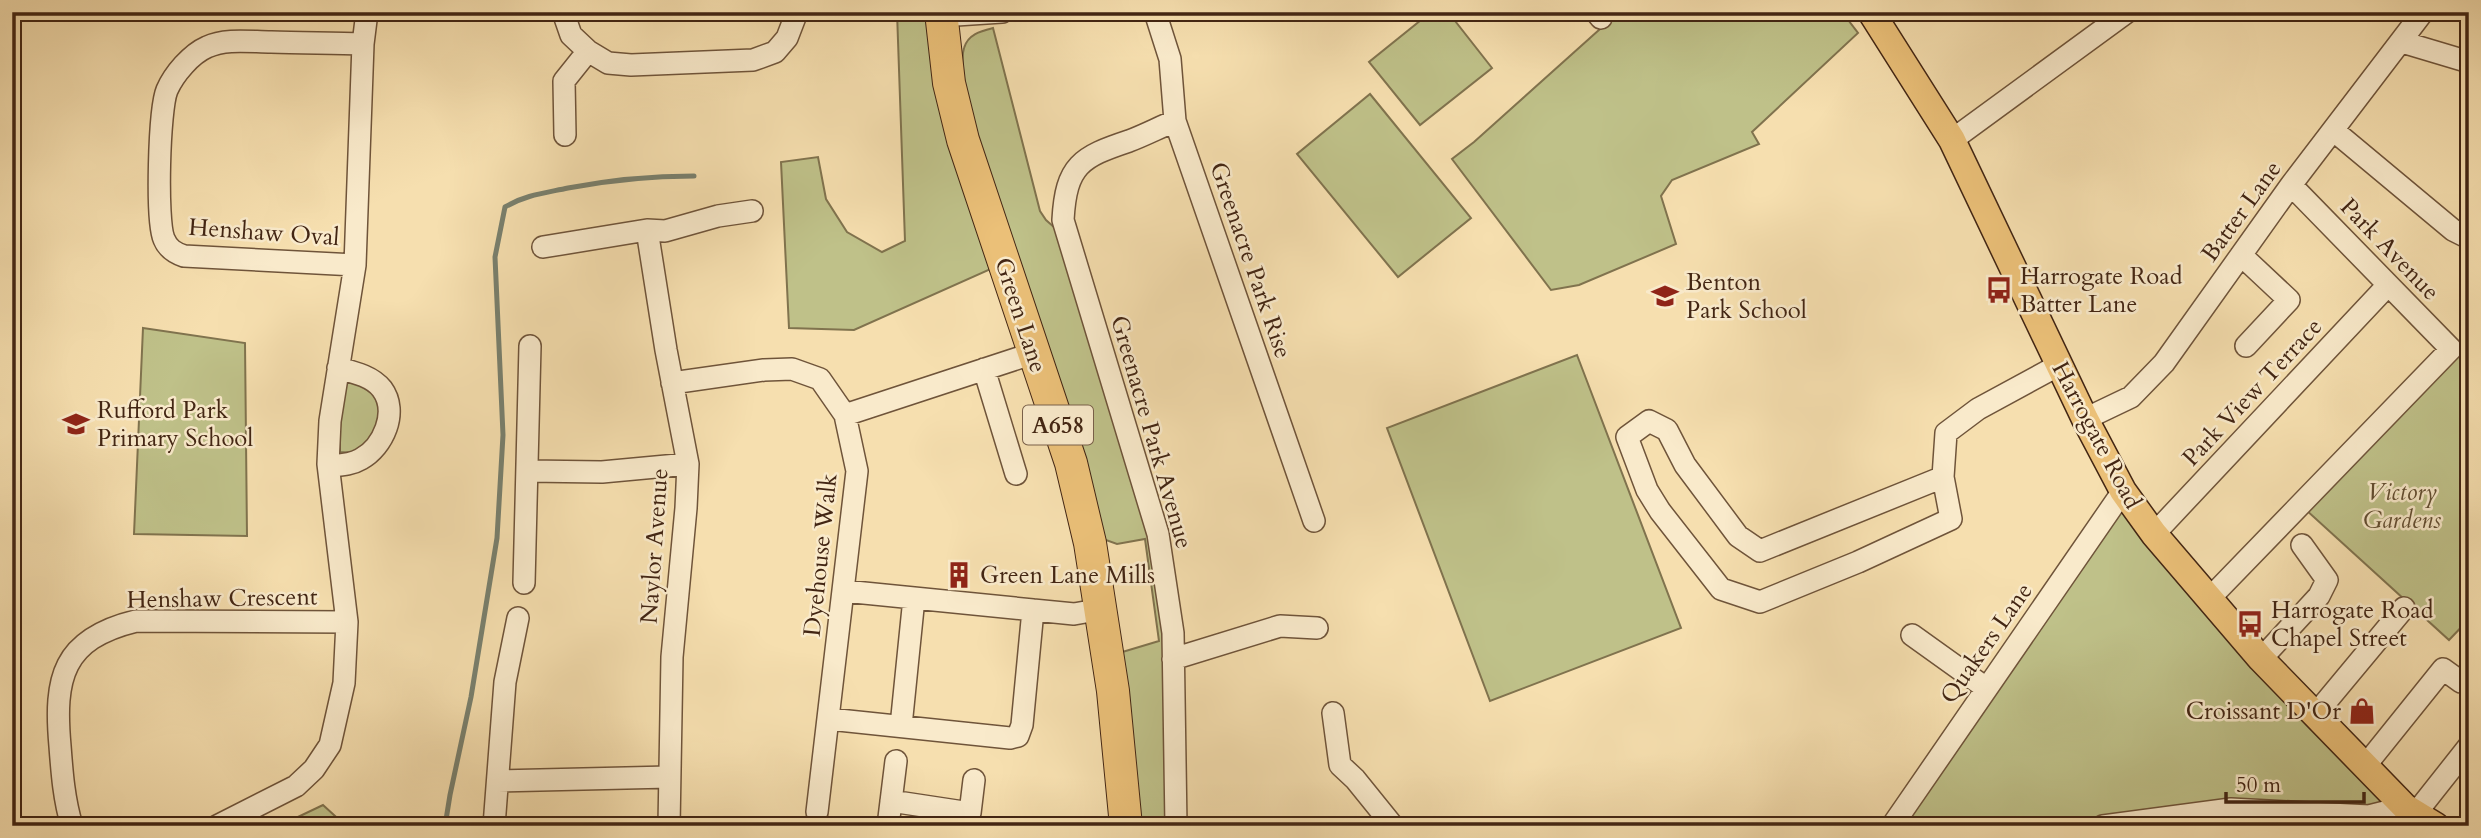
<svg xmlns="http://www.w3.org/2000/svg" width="2481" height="838" font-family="Cardo,serif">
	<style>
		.green { fill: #bfc189; stroke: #80734e; stroke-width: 2 }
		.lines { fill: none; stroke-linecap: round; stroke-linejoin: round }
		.stream { stroke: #79806e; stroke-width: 5 }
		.minor-casing { stroke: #6f543a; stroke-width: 24 }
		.major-casing { stroke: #422513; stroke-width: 29 }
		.highway-casing { stroke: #422513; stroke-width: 34 }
		.minor { stroke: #f9eacb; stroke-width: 21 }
		.major { stroke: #ebc078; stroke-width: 26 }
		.highway { stroke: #ebc078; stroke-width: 32 }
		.labels { text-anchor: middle; stroke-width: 5; stroke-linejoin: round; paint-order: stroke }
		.shield { fill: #f9eacb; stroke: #79604a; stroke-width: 2 }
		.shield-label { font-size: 23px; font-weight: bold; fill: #422513 }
		.street-label { font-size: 24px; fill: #422513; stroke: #f9eacb }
		.poi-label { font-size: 24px; fill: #422513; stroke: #f9eacb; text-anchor: start }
		.park-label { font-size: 24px; font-style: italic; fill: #614c30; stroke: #f9eacb }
	</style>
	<rect width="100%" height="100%" fill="#f6dfaf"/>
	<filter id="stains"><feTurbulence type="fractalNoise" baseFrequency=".00286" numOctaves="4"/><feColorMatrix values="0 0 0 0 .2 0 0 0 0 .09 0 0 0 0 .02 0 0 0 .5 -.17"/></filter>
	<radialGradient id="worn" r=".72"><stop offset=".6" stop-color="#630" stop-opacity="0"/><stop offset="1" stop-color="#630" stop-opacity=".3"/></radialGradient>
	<path class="green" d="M897,12H924L938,45L993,268L854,330L789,328L781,162L818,157L826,199L847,232L882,252L905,241Z
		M1431,12H1448L1492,68L1420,125L1369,62Z
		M1619,12H1842L1858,33L1752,132L1759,144L1672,180L1661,196L1676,244L1579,285L1551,290L1452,159L1474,142Z
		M993,28L1040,211L1046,220L1055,228L1151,538L1162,613L1170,826H1135L1119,653L1159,641L1145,539L1117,544L1103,539C1072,440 1041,342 1011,243C999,206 954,80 964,48C968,34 981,31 993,28Z
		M1370,94L1471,218L1398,277L1297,154Z
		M143,328L245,343L247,536L134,534Z
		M2469,341V619L2449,640L2305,509Z
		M1577,355L1681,628L1490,701L1387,428Z
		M345,380C360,382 377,390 381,407C383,415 378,428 376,436L354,453L340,452V428Z
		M2123,491L2405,807L2311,814L2103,826H1892Z
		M323,805L346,826H279Z"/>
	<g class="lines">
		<path class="stream" d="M445,826L450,795L471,697L497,538L503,435L495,257L505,207C525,195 545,193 568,188C610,180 651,176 694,176"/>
		<defs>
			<path id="minor" d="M563,12L571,35L588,51L608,63L631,65L753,60L775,52L787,38L797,12
				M1155,12L1170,59L1175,121L1314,521
				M1596,12L1601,18
				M941,16L1002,12
				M2402,42L2469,62
				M1175,121C1160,127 1145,135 1129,141C1081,157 1066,165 1063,220L1158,534L1173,633L1176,826
				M2333,130L2453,230L2469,238
				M565,135L564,81L588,51
				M1952,140L2127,12
				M647,230L666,350L688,464L686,508L672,657L669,826
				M543,247L647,230L665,231L718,216L752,211
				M2241,255L2289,300L2246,346
				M355,265L184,256C175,253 168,249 164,239C156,221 159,109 167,90C174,74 191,54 207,47C226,38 251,42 271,42C302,43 332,43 363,44
				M984,369L1016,474
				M672,383L764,370L792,369L820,379L845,415L857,471L817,812
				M845,415L1034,353
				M2085,419L2131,397L2164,363L2291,185L2423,12
				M329,466C340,465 351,465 361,459C383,447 399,412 382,389C372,376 353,372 338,368
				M528,471L602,472L688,464
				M1943,477L1760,551L1738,536L1685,465L1667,430L1649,421L1627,437L1647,490L1660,511L1721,589L1760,602L1858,562L1951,519L1943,477L1946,433L1978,409L2059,365
				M2154,534L2388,285
				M524,583L530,346
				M844,591L914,598
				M2209,599L2451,349L2291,185
				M1912,635L1986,688
				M1173,659L1280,626L1317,628
				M2261,659L2319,596L2327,580L2302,545
				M1333,713L1340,765L1355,779L1393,826
				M2315,715L2404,608
				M829,719L1010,738L1018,736L1022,725L1033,610
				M901,726L914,598L1074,614L1102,609
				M2365,766L2443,669L2461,682
				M498,781L669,777
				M891,801L970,813L974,780
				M2416,813L2469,746
				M72,826C64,800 62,773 60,746C54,678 62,639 136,621L347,622
				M217,826L296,786L314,769L330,745L344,683L347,622L328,464L330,421L355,265L363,44L367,12
				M494,826L505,682L518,618
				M888,826L896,761
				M1892,826L2123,491
				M2103,826L2231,809L2369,816L2405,807"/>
			<path id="major" d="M1871,12L1952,140L2085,419L2123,491L2154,534L2261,659L2405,807L2436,826"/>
			<path id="highway" d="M941,12L949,83L963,140L1071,463L1090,543L1113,691L1126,826"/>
		</defs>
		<use href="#minor" class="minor-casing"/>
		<use href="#major" class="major-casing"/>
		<use href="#highway" class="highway-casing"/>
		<use href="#minor" class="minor"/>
		<use href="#major" class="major"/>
		<use href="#highway" class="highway"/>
	</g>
	<defs>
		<symbol id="bus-bare" viewBox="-9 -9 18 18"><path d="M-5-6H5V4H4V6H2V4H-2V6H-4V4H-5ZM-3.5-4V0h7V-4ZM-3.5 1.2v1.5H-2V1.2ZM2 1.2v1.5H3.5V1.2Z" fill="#8f2418" stroke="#f9eacb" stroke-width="2.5" paint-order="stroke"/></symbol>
		<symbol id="school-bare" viewBox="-9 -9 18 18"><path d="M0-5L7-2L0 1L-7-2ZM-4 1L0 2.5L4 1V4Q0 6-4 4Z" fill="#8f2418" stroke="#f9eacb" stroke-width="2.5" paint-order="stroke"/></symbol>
		<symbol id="building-bare" viewBox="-9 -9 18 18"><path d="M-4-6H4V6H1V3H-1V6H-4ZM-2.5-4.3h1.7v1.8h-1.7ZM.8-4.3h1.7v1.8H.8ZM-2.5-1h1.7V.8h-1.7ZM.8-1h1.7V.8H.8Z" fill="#8f2418" stroke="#f9eacb" stroke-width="2.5" paint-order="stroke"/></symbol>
		<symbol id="shop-bare" viewBox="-9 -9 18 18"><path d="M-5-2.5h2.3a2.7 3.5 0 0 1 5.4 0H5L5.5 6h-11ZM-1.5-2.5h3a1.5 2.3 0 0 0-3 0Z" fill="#8f2418" stroke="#f9eacb" stroke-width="2.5" paint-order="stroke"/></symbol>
	</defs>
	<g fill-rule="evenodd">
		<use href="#bus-bare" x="1980" y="271" width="38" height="38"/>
		<use href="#school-bare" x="1646" y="277" width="38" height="38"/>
		<use href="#school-bare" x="57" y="405" width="38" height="38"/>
		<use href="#building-bare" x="940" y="556" width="38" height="38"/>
		<use href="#bus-bare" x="2231" y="605" width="38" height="38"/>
		<use href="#shop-bare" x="2343" y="692" width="38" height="38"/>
	</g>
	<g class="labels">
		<rect class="shield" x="1023" y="405.5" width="70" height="39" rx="5"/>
		<g class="shield-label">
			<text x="1058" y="433">A658</text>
		</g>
		<g class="street-label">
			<text transform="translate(2241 211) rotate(-54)" y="8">Batter Lane</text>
			<text transform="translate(264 232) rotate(4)" y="8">Henshaw Oval</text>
			<text transform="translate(2390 249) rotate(46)" y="8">Park Avenue</text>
			<text transform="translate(1251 260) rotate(71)" y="8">Greenacre Park Rise</text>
			<text transform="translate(1021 315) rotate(72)" y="8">Green Lane</text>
			<text transform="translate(2252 392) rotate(-47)" y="8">Park View Terrace</text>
			<text transform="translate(1152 432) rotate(74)" y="8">Greenacre Park Avenue</text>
			<text transform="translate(2097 435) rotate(62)" y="8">Harrogate Road</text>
			<text transform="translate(654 546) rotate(-86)" y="8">Naylor Avenue</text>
			<text transform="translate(820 555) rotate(-84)" y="8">Dyehouse Walk</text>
			<text transform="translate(222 598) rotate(-1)" y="8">Henshaw Crescent</text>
			<text transform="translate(1986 643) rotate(-55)" y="8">Quakers Lane</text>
		</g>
		<g class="poi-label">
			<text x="2020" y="284">Harrogate Road<tspan x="2020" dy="28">Batter Lane</tspan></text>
			<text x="1686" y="290">Benton<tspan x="1686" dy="28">Park School</tspan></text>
			<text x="97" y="418">Rufford Park<tspan x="97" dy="28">Primary School</tspan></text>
			<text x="980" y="583">Green Lane Mills</text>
			<text x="2271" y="618">Harrogate Road<tspan x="2271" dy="28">Chapel Street</tspan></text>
			<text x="2341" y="719" text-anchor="end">Croissant D'Or</text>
		</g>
		<g class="park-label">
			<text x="2402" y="500">Victory<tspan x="2402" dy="28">Gardens</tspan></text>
		</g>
	</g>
	<rect width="2481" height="838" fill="none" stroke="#f6dfaf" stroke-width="42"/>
	<rect x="14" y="14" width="2453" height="810" fill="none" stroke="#422513" stroke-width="3.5"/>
	<rect x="21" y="21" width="2439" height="796" fill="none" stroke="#422513" stroke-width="2"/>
	<path d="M2226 792v10h138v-10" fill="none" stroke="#422513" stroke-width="3.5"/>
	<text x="2236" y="792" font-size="21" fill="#422513" stroke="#f9eacb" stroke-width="5" paint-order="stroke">50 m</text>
	<rect width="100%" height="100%" filter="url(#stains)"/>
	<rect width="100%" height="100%" fill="url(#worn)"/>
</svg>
